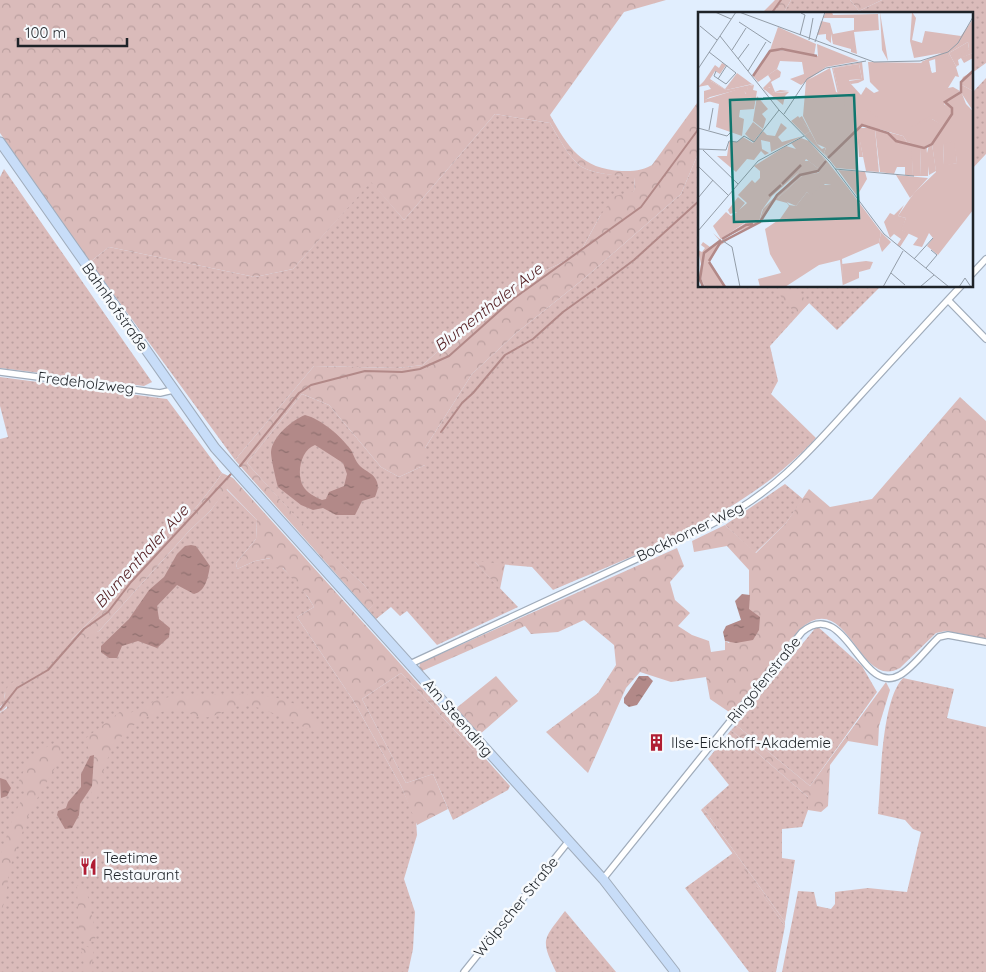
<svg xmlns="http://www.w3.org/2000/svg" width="986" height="972" font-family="Quicksand,sans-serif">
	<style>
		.grass { fill: url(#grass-dots) }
		.forest { fill: url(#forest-crowns) }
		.water { fill: url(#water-ripples); fill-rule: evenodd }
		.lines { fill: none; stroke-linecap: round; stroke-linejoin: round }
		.stream { stroke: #b28988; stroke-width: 2 }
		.street-casing { stroke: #a0acbb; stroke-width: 8 }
		.secondary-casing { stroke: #a0acbb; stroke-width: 11 }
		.street { stroke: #fff; stroke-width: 5.5 }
		.secondary { stroke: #c8ddf8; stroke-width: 9 }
		.labels { text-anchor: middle; stroke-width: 5; stroke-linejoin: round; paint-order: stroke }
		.street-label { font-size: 15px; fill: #1e2328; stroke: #f7fafd }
		.poi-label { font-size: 15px; fill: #1e2328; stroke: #f7fafd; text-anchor: start }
		.water-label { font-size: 16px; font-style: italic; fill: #511b1e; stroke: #f7fafd }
		.inset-river { fill: none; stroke: #b28988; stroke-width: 2.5 }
		.inset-road { fill: none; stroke: #939da8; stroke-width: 1 }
		.view { fill: #0f766e; fill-opacity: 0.15; stroke: #0f766e; stroke-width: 2.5 }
		.inset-edge { fill: none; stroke: #1e2328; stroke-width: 2.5 }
	</style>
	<defs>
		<pattern id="grass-dots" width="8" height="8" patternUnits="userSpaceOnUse" patternTransform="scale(1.25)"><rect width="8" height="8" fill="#dabbba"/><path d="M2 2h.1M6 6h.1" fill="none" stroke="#bba0a0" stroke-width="1.8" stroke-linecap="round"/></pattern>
		<pattern id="forest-crowns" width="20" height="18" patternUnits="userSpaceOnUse" patternTransform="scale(1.25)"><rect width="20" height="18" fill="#dabbba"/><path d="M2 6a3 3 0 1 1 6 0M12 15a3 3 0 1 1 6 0" fill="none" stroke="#bba0a0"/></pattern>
		<pattern id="water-ripples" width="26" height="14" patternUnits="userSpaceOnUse" patternTransform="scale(1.25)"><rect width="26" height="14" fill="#b28988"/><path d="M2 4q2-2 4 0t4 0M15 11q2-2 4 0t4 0" fill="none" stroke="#90706f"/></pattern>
	</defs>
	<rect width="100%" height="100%" fill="#e1eefe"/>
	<path class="grass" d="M791,0H850L859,11L882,0H986V63L972,73V14H783Z
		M986,78V154L972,169V93Z
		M495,114L550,123C557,135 570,160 582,167C597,175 619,175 635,177L634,191L600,216L581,251L559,264L520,282L472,326L454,336L423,365L397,368L314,366L235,460L90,262L109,247L255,277L293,269L371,181L404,220Z
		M700,149V286H881L837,330L809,303L770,346L778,381L771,394L816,438C745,515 646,550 553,590L532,567L475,562L518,607L437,645L407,611L400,616L391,607L376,619L368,610L376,602L364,585L319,543L247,463L302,394L329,405L381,467L399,477L425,465V448L472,374L515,334L586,277L681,194Z
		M4,169L152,382L144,386L0,368V177Z
		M0,377L167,399L222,473C202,503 178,528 153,555C126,584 99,612 71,640L99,631L189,531L211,510L226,489L257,520L256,539L236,563L237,569L255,561L271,558C288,572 303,587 314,607L297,617L353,700L401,786L416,820L417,835L404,879L415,912L413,949L408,972H0V713L7,708L5,692L4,703L0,707V439L8,437L0,406Z
		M785,484L803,499L786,523L755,553L725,525Z
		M817,626L862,666L877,692L810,786L736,725Z
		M401,673L473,750L476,748L510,786L508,790L453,820L433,774L406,783L362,699Z
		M903,678L954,689L947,718L986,727V972H782L798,891L814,892L817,906L831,909L835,904V892L868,888L907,892L921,832L913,829L905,820L878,814C881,781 881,701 903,678Z
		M731,730L808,797V810L802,827L782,829V858L795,860L785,922L703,808L729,785L708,759Z
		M733,853L785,926L776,972H749L685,888Z
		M565,911L616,972H556C540,939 543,940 565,911Z"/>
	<path class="forest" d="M0,0H666L624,12L550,115C568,147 581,169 622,171C634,171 641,171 652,165L700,99V149L681,194L586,277L515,334L472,374L425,448V465L399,477L381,467L329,405L302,394L247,463L319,542L364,585L377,602L368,610L235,460L314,366L397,368L423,365L454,336L472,326L520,282L559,264L581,251L600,216L615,196L634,191L635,178C619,175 597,175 582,167C570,160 557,135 550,123L495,114L404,220L371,182L293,269L255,277L109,247L90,262L0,133Z
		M775,0H791L783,14H761Z
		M850,0H882L859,11Z
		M778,286H792L809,303L797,315L781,297Z
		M960,397L986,421V639L946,631L936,633L900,668C858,692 848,585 799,630L732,714L710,699L706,677L671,682L640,672L626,688L588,773L546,732L598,693L616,665L614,645L584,620L558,632L531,634L525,626L422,671L419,668L420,663L677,548L684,566L670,582L675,600L690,613L678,626L692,635L709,641L711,652L725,650V641L729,643L749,609V570L727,546L694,552L692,541L725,525L756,553L786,523L809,489L830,507L872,499Z
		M222,473L233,478L476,748L473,750L401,673L362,699L406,783L433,774L448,809L417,825L401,786L353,700L297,617L314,607L308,597L283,568L272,567L270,558L255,561L237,569L236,563L256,539L257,520L227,489L211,510L189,531L99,631L75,644L71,640C99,612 126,584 153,555C178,528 202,503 222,473Z
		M474,561L505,564L500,589Z
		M496,676L518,701L479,735L455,709Z
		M15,681L12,701L0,713L8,685Z
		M886,682L890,690L879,726L878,746L848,741L830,765L828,806L821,812L808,810V797L731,730L736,725L810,786Z
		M177,695C218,695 270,687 306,710C312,714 317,720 323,725L321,731L316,733C299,725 262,706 245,705C233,705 220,715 209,717C197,719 187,710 175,710C146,711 120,731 108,758C102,770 102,785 97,798L91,796L94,760V755L90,756L86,738L125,708L130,713L157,700Z
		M61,740L60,759L30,811L9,870L6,898L0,914V856L13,817L25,793L19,781C30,756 37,751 61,740Z
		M703,808L785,922V926L701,810Z
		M77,885L87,889C88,907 97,925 95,942L79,939Z
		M81,946L94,948L91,971L93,972H85Z"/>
	<path class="water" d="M305,415C321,419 341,436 351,450C354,455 355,461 360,466C366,472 374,473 377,482C379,488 377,491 375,497L362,501L355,515H336L323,508L313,510L301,505L278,487C276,480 271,459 271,452C272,437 292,420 305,415ZM315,445L343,463L347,474L344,486L329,492L326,499L322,500C315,497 307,493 303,486C296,473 301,450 315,445Z
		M191,545L196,546L210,566C208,577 206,591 194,594L177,585L157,606L159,619L170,628L169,637L157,648L138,641L122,646L117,658H109L101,652V646L129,619L149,590L164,577L177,554L185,546Z
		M742,594L750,595L749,609L760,617L759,630L753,640L736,643L725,641L723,632L726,626L741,620L735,601Z
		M639,676H648L653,681L637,705L629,707L624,703V698Z
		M94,755L92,786L80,804L79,815L72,828L65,829L57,815L58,811L66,808L68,802L81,787V774L90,756Z
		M0,778L6,780L11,788L7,796L1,798Z"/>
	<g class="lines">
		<path class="stream" d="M771,14L781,0
			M598,287L634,260L700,200
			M441,432L462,403L473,393L505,355L533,339L563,312L595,289
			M240,466L299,393L311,385L365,371L402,372L420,369L449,356L513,299L641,207L700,127
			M0,710L17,688L48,670L84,629L108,612L131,582L231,474"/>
		<defs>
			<path id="street" d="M972,274L986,259
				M948,300L986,339
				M0,372L160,393L173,390
				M410,664L710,525C775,493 811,450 858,398C892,361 926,323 961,286
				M603,879L802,632C846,595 861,698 900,675C913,668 928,647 939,637L948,635L986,642
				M464,972L568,842"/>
			<path id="secondary" d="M0,142L215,448L603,879L675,972"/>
		</defs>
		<use href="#street" class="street-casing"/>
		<use href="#secondary" class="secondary-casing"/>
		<use href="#street" class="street"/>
		<use href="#secondary" class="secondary"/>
	</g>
	<defs>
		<symbol id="building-bare" viewBox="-9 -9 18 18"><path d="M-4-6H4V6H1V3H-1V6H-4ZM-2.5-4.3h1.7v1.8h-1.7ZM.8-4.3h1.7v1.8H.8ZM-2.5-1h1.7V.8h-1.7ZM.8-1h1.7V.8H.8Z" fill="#b01d33" stroke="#f7fafd" stroke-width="2.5" paint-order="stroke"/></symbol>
		<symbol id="restaurant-bare" viewBox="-9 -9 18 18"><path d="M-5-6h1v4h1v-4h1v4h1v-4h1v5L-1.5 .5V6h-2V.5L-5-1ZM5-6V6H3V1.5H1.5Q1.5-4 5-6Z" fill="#b01d33" stroke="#f7fafd" stroke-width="2.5" paint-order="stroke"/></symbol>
	</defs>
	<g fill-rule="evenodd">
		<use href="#building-bare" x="644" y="730" width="25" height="25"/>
		<use href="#restaurant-bare" x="76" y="854" width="25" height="25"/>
	</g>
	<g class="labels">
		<g class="street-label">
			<text transform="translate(115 307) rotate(55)" y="5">Bahnhofstraße</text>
			<text transform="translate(86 383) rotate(7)" y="5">Fredeholzweg</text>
			<text transform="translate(690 532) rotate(-26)" y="5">Bockhorner Weg</text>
			<text transform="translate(764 680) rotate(-51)" y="5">Ringofenstraße</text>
			<text transform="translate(458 718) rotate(49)" y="5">Am Steending</text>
			<text transform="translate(516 907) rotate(-51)" y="5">Wölpscher Straße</text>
		</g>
		<g class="poi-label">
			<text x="671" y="748">Ilse-Eickhoff-Akademie</text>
			<text x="103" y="863">Teetime<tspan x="103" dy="17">Restaurant</tspan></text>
		</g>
		<g class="water-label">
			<text transform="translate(488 307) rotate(-38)" y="6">Blumenthaler Aue</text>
			<text transform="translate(141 556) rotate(-48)" y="6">Blumenthaler Aue</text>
		</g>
	</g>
	<g transform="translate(698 12)">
		<rect width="275" height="275" fill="#e1eefe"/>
		<path d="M128,0H134L135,3L180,2L181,18L156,20L159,42L153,40V37L135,32L133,22V31L128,27V22L119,23L123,9L132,11L135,22L156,18V6H125ZM80,15L118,32L116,44H120L119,32L161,49L128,55L103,73L92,67L106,62L104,50L82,49L79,57L60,70L55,64L71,39H92L72,38ZM270,30L271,37L264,45L275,41V46L266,51L263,46L260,48L261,53L258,54L251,41ZM250,42L258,63L250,76L255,75L262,79V72L275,79V99L262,79L246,92L251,97L250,100L234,107L245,113L240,126L234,132L238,159L231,163L230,154V164H223L222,136L228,135L229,141L231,133L226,135L209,130L205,124L164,112L158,116H176L181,160L168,159L160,120V158L138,156L131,147L149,126L130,145L126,141L128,136L119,132L105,104L108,69L132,56L138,80L141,81L135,56L161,52L164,67L151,68L153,72L163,83L168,75L176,81L181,79L172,70L170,50L230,51L234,61L238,60L237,46ZM24,51L28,53L22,62L17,59L12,67L27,77L39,61L54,72L28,78L13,69H6L17,53L21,56ZM56,73L55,78L59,79L56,97L42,98L41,105L46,107L44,124L18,115L21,92L6,88L44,76L48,82L50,74ZM73,75L76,81L91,80L87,84L85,93L66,77ZM59,84L70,97L64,102L68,107L65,117L55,109ZM100,104L112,119L107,123L93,109ZM55,110L65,118L55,130L47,122ZM177,117L189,121L205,133H214L215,164L207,163V155H199L196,162L182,160ZM103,126L111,129L127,148L121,157L108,147L100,161L74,184L64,198L61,210H48L23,227L15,214L28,200L33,204L39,200L32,202L30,198L40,185L47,191L41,198L49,191L40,183L54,168L57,171L62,166V159L56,154L88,134L98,137L93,131ZM257,128L259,151L246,154L245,131ZM129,149L148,173L146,175L127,172L113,185L109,180L98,194L80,186L106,162L120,161ZM140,158L167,160L169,167L159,184ZM198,163L230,166L212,186ZM206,193L200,204L208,206L204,218L211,221L202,235L199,233L203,227L196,222L192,226L186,210L192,201L196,203ZM183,220L193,230L184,240L181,231ZM6,244L24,270L27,275H7L3,267ZM168,249L175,250L172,257L161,260V266L145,273L144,252Z" fill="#dabbba"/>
		<path d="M182,0L187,31L190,49L184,38ZM214,0L218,6L214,28L224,31L227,19L263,24L275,7V41L263,46L262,43L271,37L270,30L251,41L258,54L261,53L258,55L261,65L257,64L250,43L231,49L233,58L223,50L244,41L216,46L212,29ZM164,50L166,68L160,71L153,72L151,69L164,67L161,52L135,56L141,80L146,83L147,95L145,84L140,83L134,56ZM79,57L83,60L82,65L73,70L77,80L82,78L92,79L76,81L72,75L66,78L72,85L65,76L73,68L70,63ZM275,59V79L262,72L265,65ZM6,69H13L28,78L56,72L50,75L49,82L43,77L12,85L7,88L13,89L6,91V79L13,77L10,73L0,75ZM263,79L268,92L275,99V198L240,243L229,234L235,226L231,221L224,235L215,233L220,226L203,218L208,206L200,204L216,181L238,160L234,132L245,114L234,107L212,115L240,100H249L246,89ZM256,129L259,151L246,153L245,132ZM168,97L182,107V118L205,124L209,130L229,134V141L228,135L222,136L223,164H215L213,133H194L189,121L177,117L181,160L175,116L167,114L160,116L165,145H161L159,116L156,117L164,112L175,115V103ZM104,104L119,132L124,137L128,135L126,141L130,145L149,125L131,147L97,114L107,123L112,119L101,106ZM83,111L89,116L80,125L84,130L105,124L73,140L72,130L63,128L64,137L71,141L67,143L63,139L56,148L49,147L38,160L19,144H29L31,130H39L45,125L55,131L65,119L69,123L77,124ZM112,130L129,149L119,161L106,162L80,186L87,187L91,193L98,194L109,180L113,184L123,173H148L183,220L181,231L144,247L145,264L157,267L145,265V275L142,248L121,253L87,275H62L60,267L83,261L72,242L67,217L82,207L91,194L89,191L78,188L62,210L23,227L52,208L61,210L65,197L100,161L105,149H111L121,157L127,148ZM15,221L24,229L34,225L20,235L12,250L28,275L6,245L3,267L7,275L0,269L3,252L0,238L4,240L7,236L3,233L5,230L12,235L22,229Z" fill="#dabbba" fill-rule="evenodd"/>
		<path class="inset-river" d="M55,64L72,39L84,37L119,44M130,146L164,113L190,121L198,129L226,136L234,132L254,102V96L247,90L263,80V70L275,59M84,172L103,153M71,184L83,173M24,227L48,213L55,212M11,249L22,231L62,210L79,183L102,163L120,159L128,149M11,250L27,275M5,275L2,267L6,241L23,228"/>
		<path class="inset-road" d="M17,0L33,7M41,0L176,50L222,49L250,40L260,31L275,5M41,10L73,31M2,14L19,28M102,23L107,3L103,1M22,24L81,98L132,150L186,222L251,275M111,28L115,6M117,30L127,0M34,38L48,16M11,40L38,61L28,72L16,64L18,59M40,47L51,32M0,57L38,0M50,59L68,30M20,67L29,53M86,102L109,67L128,56L168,49M0,116L29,124L32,121M11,118L15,96M0,137L28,138L31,129L39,130L46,124L56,130L81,98M5,138L40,172M0,154L30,183M137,157L216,164M0,186L15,168M0,219L60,149L106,124M25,229L34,235L42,275M216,247L235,226M228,256L239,243L233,238M193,261L207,273M185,275L205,239M222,275L236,263M261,275L267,266L273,275"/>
		<path class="view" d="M156,83L161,206L36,210L32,88Z"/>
		<rect width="275" height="275" class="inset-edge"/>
	</g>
	<path d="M18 38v8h109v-8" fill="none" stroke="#1e2328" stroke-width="2.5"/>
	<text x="25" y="38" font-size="15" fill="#1e2328" stroke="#f7fafd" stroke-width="4" paint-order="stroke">100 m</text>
</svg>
